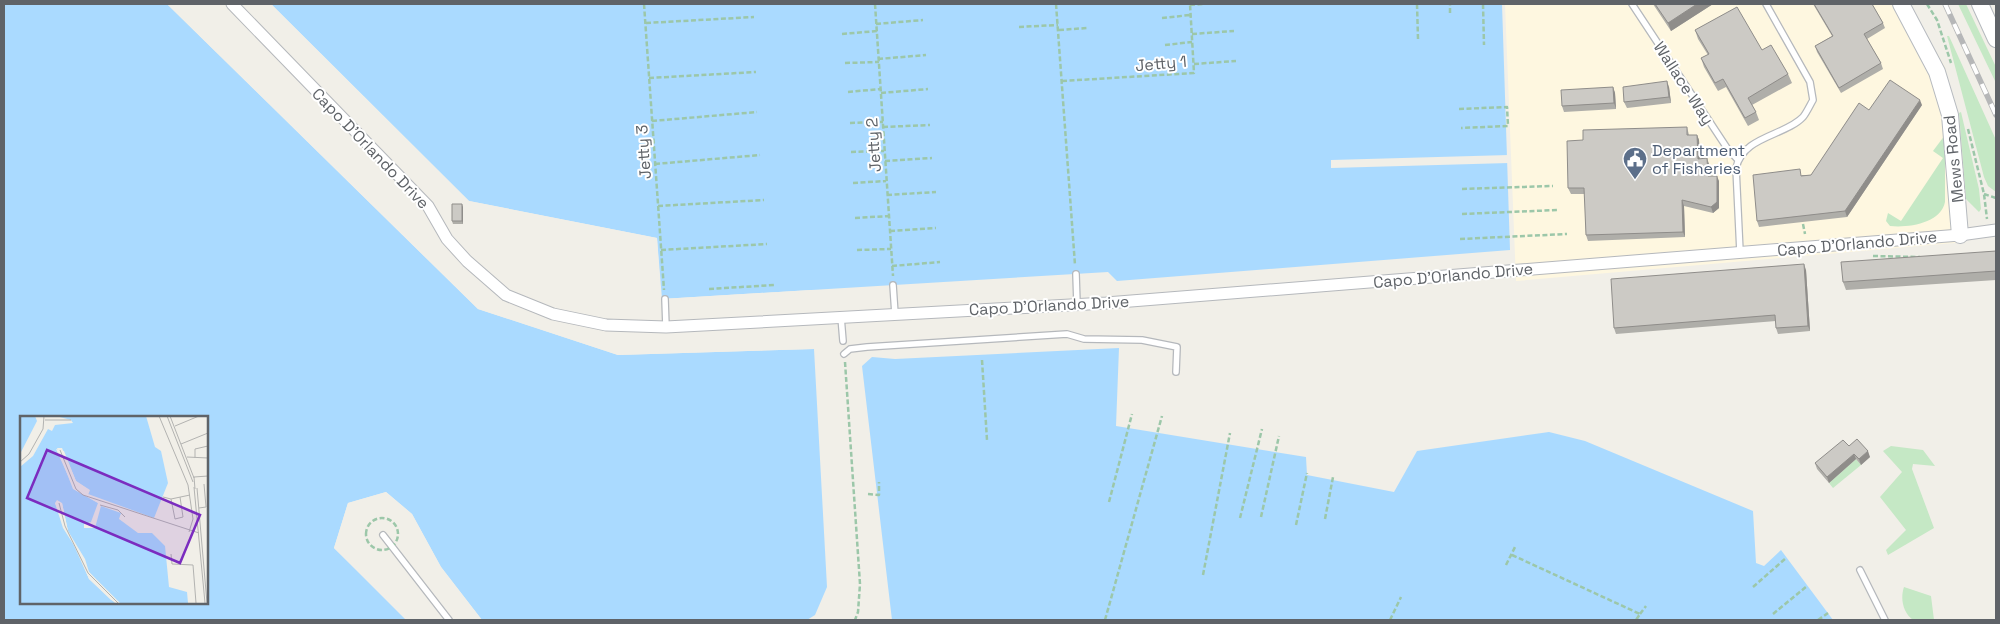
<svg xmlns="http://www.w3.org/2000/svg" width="2000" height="624" font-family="'Space Grotesk',sans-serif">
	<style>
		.commercial { fill: #fef7e0 }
		.green { fill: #c5e8c5 }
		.water { fill: #aadaff; fill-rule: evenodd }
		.pier { fill: #f1efe8 }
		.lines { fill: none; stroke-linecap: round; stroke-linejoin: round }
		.lane-casing { stroke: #b5b8bc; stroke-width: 8 }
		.street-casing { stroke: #b5b8bc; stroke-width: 13 }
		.secondary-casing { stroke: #b6babf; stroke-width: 18 }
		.path { stroke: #9cc7a9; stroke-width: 2.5; stroke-dasharray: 5 2.5; stroke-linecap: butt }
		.lane { stroke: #fff; stroke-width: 5.5 }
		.street { stroke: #fff; stroke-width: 11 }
		.secondary { stroke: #fff; stroke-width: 16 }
		.rail-casing { stroke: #b6b7b8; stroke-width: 5.5 }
		.rail { stroke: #fff; stroke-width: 4; stroke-dasharray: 11; stroke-linecap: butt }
		.wall { fill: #afaea9 }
		.shaded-wall { fill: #8f8d8a }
		.building { fill: #cccac5; stroke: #8f8d8a }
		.labels { text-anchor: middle; stroke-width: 4; stroke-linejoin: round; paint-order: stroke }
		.street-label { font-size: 16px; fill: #5f6368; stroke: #fff }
		.service-label { font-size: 16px; fill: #4e5e75; stroke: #fff; text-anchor: start }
		.inset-road { fill: none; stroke: #b3b3b1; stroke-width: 1 }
		.view { fill: #7b2cbf; fill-opacity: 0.15; stroke: #7b2cbf; stroke-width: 2.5 }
		.inset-edge { fill: none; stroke: #5f6368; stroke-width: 2.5 }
	</style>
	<rect width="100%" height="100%" fill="#f1efe8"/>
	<path class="commercial" d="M1505,4H1909L1945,67L1962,148L1966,242L1516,281Z"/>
	<path class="green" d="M1958,4H1966L1996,67V83Z
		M1947,36H1949L1996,140V192L1988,186L1984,177Z
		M1961,112L1979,189L1981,209L1979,212L1966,199L1959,113Z
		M1945,135V202C1941,223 1909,228 1890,226L1886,221L1888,213L1901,221L1943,158L1933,151Z
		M1891,446L1923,450L1935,466L1913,464L1912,469L1934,528L1888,555L1886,550L1906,530L1880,497L1902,472L1883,451Z
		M1856,459L1861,465L1833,488L1829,483Z
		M1904,587L1931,596L1934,620H1913C1903,612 1900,599 1904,587Z"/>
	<path class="water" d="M4,4H167L478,309L618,355L814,349L827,587L815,615L807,620H482L441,567L412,514L386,492L348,503L334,548L406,620H4ZM21,418H206V603H21Z
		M271,4H1502L1510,250L1117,281L1108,272L661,299L657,238L469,201Z
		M1119,348L1116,426L1306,457L1307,475L1394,492L1417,451L1549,432L1585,441L1753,511L1756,563L1764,566L1781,550L1833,620H892L862,366L872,357L895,359Z"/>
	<path class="pier" d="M167,4H170L480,306L618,352L814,347V349L618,355L478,309Z
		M268,4H271L469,201L657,238L662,299L811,290V293L660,302L655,240L468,203Z
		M1509,155V163L1331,168V160Z
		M386,492L412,514L441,567L482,620H479L439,568L410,515L386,495L350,505L337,547L408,620L334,548L348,503Z"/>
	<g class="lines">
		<defs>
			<path id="lane" d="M1632,4L1727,148L1738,160
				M1740,252L1736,168C1743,136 1785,136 1803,117C1807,112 1810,105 1813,100L1810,82L1766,4
				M1076,274L1077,304
				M893,285L895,314
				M665,299L666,327
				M841,317L843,341
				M844,354L850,349L867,347L1067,334L1084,339L1142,340L1177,347L1176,372
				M383,535L449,620
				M1860,570L1885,620"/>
			<path id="street" d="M232,4L428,206L447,239L467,261L506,295L553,314L606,325L666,327L1106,303L1960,235L1996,230"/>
			<path id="secondary" d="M1901,4L1937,72L1950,115L1960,235
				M1980,4L1996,39"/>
		</defs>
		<use href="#lane" class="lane-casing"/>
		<use href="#street" class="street-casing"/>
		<use href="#secondary" class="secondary-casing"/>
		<path class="path" d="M644,4L664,290
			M875,4L893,276
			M1056,4L1075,265
			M1417,4L1418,39
			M1483,4L1484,45
			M1927,4L1937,20L1951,63
			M1190,5L1203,4
			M1450,13V4
			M1162,18L1190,15
			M646,23L754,17
			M876,24L923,20
			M1019,27L1058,25
			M1059,30L1087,28
			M842,34L877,31
			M1192,34L1234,31
			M1165,45L1192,42
			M878,59L926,55
			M845,63L879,62
			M1194,64L1236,61
			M649,78L756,72
			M1062,81L1194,73L1190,4
			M848,92L880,89
			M881,93L928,89
			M1459,109L1507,107L1508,126L1461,128
			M652,121L757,112
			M850,123L883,122
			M883,127L930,125
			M1968,129L1984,194L1987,219
			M851,152L884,151
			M885,161L932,158
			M655,164L760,155
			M853,183L886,181
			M1462,189L1553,186
			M1984,194L1996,198
			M887,195L936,192
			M658,206L764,200
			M1462,214L1557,210
			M855,218L889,216
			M1803,224L1805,234
			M890,231L936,228
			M1460,239L1567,234
			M661,250L767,244
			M857,250L891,249
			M1873,256L1920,257
			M892,266L940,262
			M709,289L774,285
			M982,360L987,440
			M845,362L860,584L858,612L855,620
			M868,494L879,495V482
			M1109,502L1132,414
			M1261,517L1279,436
			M1240,518L1262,429
			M366 534a16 16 0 1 1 32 0a16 16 0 1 1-32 0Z
			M1325,519L1333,477
			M1296,525L1307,473
			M1512,555L1640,614L1636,620
			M1506,565L1516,545
			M1203,575L1230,433
			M1753,587L1786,558
			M1640,614L1646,606
			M1773,614L1807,586
			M1105,620L1162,416
			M1390,620L1401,597
			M1818,620L1828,613"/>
		<use href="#lane" class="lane"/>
		<use href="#street" class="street"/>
		<use href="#secondary" class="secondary"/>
		<defs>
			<path id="rail" d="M1945,4L1996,115"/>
		</defs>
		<use href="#rail" class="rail-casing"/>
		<use href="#rail" class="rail"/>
	</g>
	<path class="wall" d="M1653,4H1713L1671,31Z
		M1813,4H1872L1883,23L1885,28L1867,39L1881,63L1883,69L1841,93L1817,52L1815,46L1832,36Z
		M1695,30L1762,50L1788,74L1792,83L1752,105L1756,112L1759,120L1748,126L1726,87L1718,91L1704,67L1701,58L1708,55L1698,39Z
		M1613,87L1615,93L1616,109L1564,112L1562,106Z
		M1669,87L1671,103L1627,108L1624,102Z
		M1922,105L1847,217L1759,227L1757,221L1802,175H1811L1869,110Z
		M1687,127L1689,135H1697L1699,140L1700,159L1709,164L1710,176L1719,181V208L1713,213L1684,206L1685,237L1588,241L1586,235L1585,194H1571L1568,188L1583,140Z
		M463,207V224H453L452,221Z
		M1996,251V280L1846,290L1843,282Z
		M1806,270L1810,331L1778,334L1776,328V321L1616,334L1614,328Z
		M1849,446L1870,457L1861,465L1856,459L1829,483L1817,469L1815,463Z"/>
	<path class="shaded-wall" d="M1697,4H1713L1671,31L1668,23Z
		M1667,81L1669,87L1671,103L1669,97Z
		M1613,87L1615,93L1616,109L1614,103Z
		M1920,100L1922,105L1847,217L1845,211Z
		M1697,135L1699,140L1700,165L1698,159Z
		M1707,158L1709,164L1710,182L1708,176Z
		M1717,176L1719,181V208L1713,213L1711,207Z
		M1682,200L1684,206L1685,237L1683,232Z
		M462,204L463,207V224L462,221Z
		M1804,264L1806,270L1810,331L1808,326Z
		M1868,451L1870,457L1861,465L1859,459Z
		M1854,454L1856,459L1829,483L1827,477Z"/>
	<path class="building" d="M1655,4H1697L1668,23Z
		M1814,4H1872L1883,23L1864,34L1881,63L1839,88L1815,46L1833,36Z
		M1737,7L1762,50L1771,45L1788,74L1748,98L1756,112L1745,118L1723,79L1715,83L1701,58L1709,54L1695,30Z
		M1890,80L1920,100L1845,211L1757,221L1753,175L1800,169L1801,176L1811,175L1859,103L1869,110Z
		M1667,81L1669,97L1624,102L1623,87Z
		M1613,87L1614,103L1562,106L1561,90Z
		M1687,127V135H1697L1698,159L1707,158L1708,176H1717V202L1711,207L1682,200L1683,232L1586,235L1584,188H1568L1567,141L1583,140V130Z
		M452,204H462V221H452Z
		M1996,251V271L1843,282L1841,262Z
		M1804,264L1808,326L1776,328L1775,315L1614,328L1611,279Z
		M1857,439L1868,451L1859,459L1854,454L1827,477L1815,463L1843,440L1849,446Z"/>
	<defs>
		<symbol id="civic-pin" viewBox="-11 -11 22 30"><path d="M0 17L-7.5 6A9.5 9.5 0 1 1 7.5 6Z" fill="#5c6f8a" stroke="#fff"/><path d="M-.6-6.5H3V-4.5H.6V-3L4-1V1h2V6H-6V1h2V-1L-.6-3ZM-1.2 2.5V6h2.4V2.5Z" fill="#fff"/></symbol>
	</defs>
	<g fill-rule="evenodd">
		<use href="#civic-pin" x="1621" y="145" width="28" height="38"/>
	</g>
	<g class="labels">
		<g class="street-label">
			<text transform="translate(1161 63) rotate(-5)" y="6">Jetty 1</text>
			<text transform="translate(1684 83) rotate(57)" y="6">Wallace Way</text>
			<text transform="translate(873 145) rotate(-94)" y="6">Jetty 2</text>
			<text transform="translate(371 148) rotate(46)" y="6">Capo D'Orlando Drive</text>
			<text transform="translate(643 152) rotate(-94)" y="6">Jetty 3</text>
			<text transform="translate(1953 159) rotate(-96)" y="6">Mews Road</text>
			<text transform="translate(1857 243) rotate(-5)" y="6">Capo D'Orlando Drive</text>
			<text transform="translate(1453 275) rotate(-5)" y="6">Capo D'Orlando Drive</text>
			<text transform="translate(1049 305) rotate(-3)" y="6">Capo D'Orlando Drive</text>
		</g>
		<g class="service-label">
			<text x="1652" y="156">Department<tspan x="1652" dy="18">of Fisheries</tspan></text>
		</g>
	</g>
	<g transform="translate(20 416)">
		<rect width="188" height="188" fill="#f1efe8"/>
		<path d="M0,0H15L17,5L0,38ZM36,0H126L135,31L141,35L148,67L134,102L68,78L69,74L56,65L44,35L36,33L54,73L78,87L71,106L64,108V112H75L81,90L101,97L99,103L118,117H132L145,130L149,171L167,176L168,187H100L93,182L69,156L48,115L42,87H35L69,163L95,187H0V51L13,40L28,13L32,15L35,9L53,7L51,4Z" fill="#aadaff"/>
		<path d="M37,32H42L56,65L70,74L68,79L80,83L78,87L53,73ZM37,84L42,87L48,115L65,143L69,156L100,187L91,184L69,163L57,134L43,112L35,87Z" fill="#f1efe8"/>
		<path class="inset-road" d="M139,0L168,69L173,103L169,116M147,0L173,66M150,0L174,62M25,4H51M155,10L179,0M161,28L188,17M40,34L56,73L63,79L179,117M167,41L188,42M175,42V33L188,30M0,46L9,38L23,13L24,0M174,71L185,187M177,72L187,187M175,73L174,61L188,60M143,81L151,83L170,79M151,83L155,103M39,87L45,110L68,157L98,187M80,89L98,94L105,101M179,92L186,91L184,68M155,103L163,101L160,81M151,138L152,148L173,149L176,187"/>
		<path class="view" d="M27,34L180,99L160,147L7,82Z"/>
		<rect width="188" height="188" class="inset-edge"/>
	</g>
	<rect width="2000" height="624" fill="none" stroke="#5f6368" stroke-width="10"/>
</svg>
